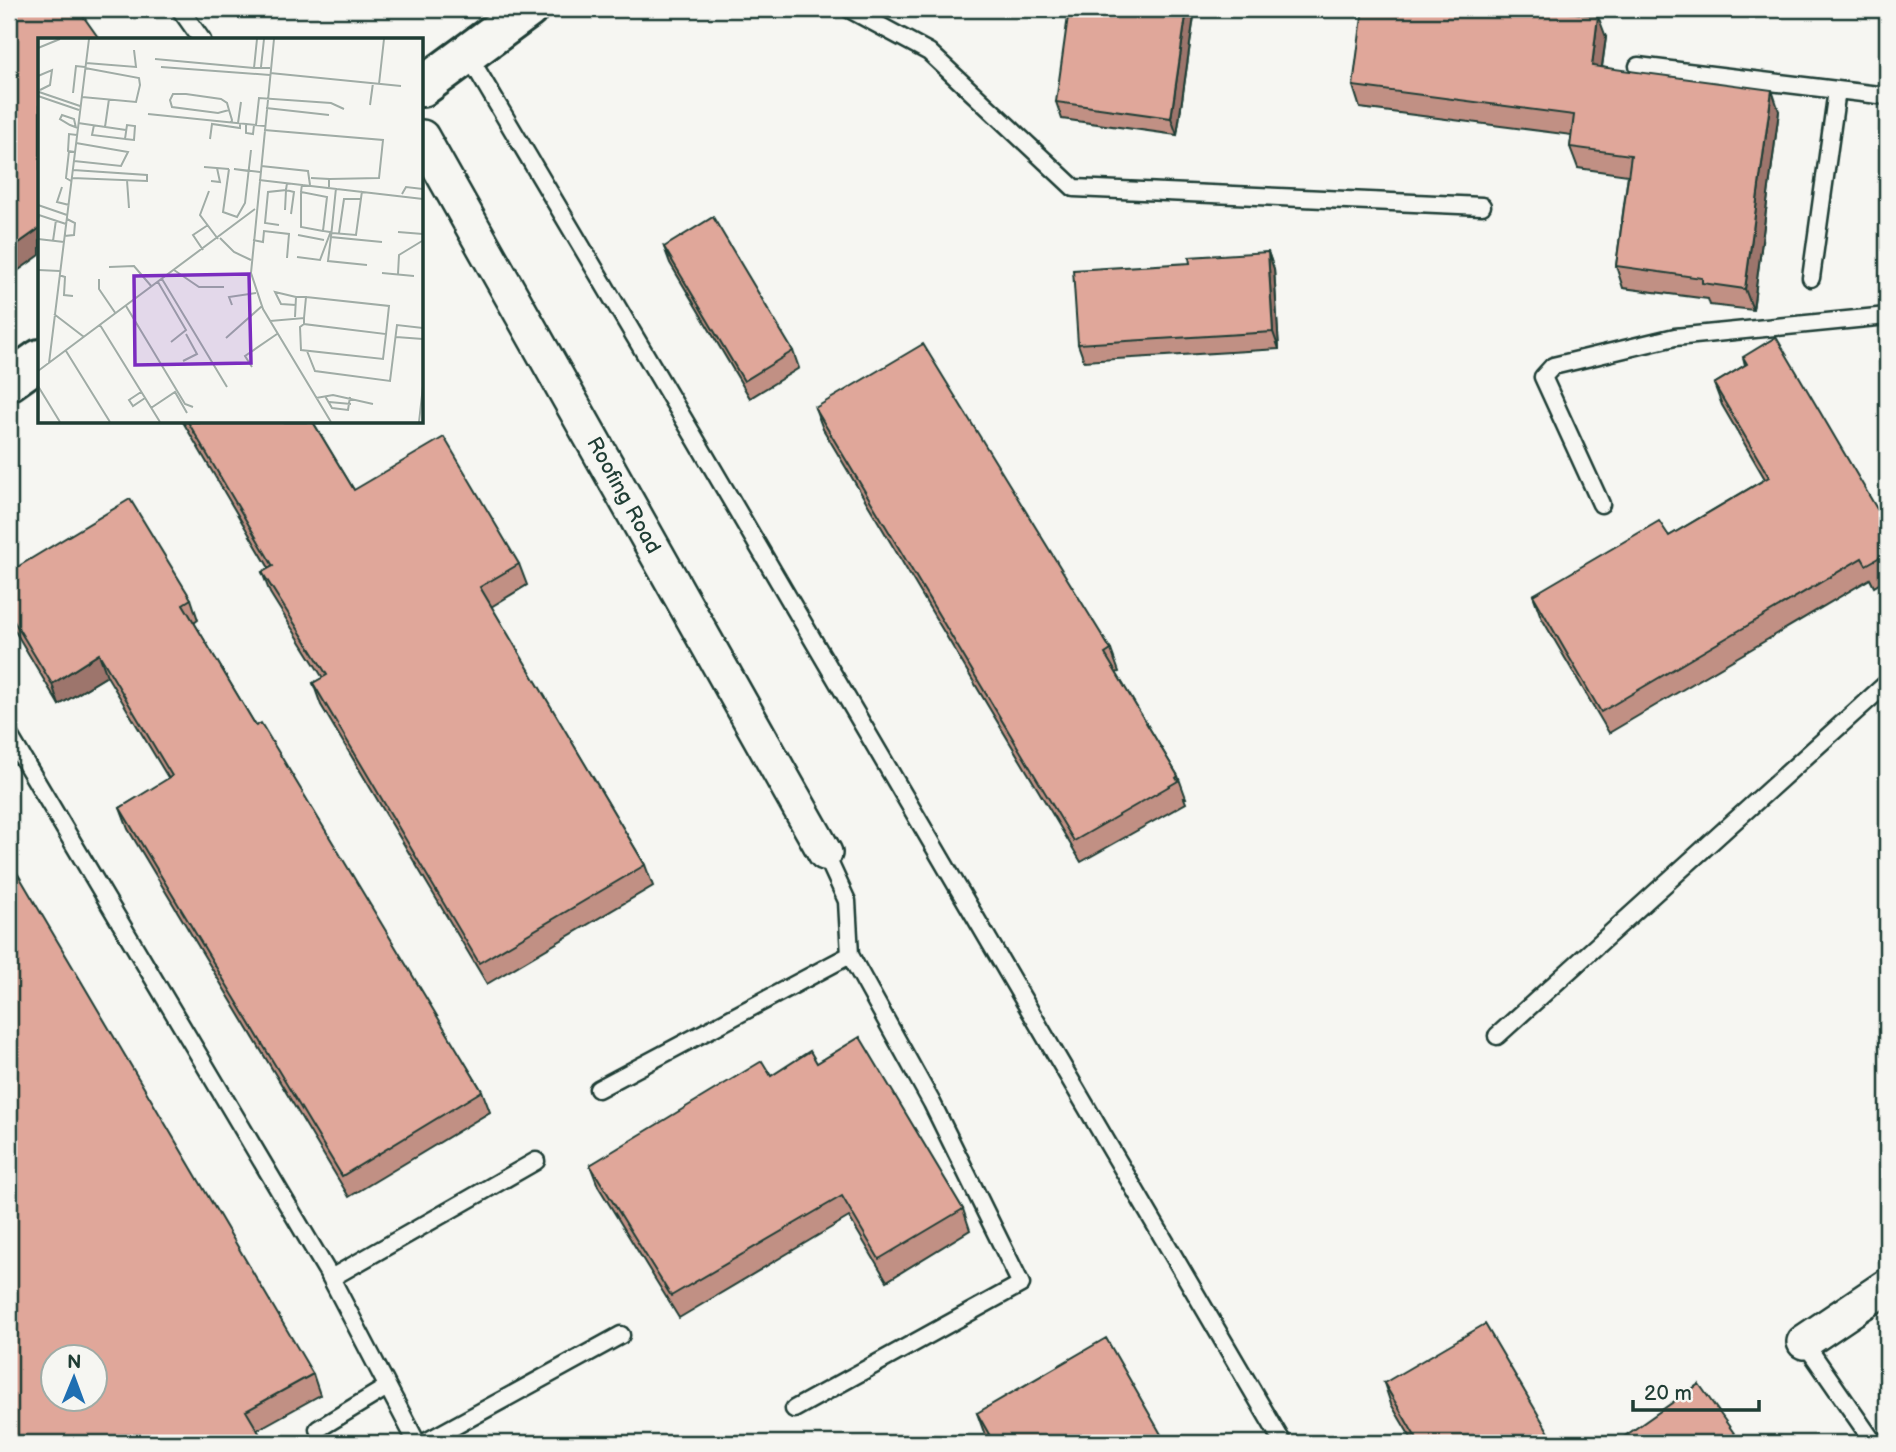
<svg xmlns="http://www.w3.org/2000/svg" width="1896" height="1452" font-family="'Balsamiq Sans',sans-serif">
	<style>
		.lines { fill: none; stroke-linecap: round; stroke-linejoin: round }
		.service-casing { stroke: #1f3d34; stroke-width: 21 }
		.minor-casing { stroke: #1f3d34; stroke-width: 38 }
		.tertiary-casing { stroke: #1f3d34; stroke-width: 44 }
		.service { stroke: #f6f6f2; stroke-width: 16 }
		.minor { stroke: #f6f6f2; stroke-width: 33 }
		.tertiary { stroke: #f6f6f2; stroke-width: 38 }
		.wall { fill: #c19084; stroke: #1f3d34; stroke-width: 2 }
		.shaded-wall { fill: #9d756c; stroke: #1f3d34; stroke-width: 2 }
		.building { fill: #e0a79a; stroke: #1f3d34; stroke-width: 2; fill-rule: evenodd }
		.labels { text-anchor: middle; stroke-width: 5; stroke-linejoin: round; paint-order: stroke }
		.street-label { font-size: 21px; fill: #1f3d34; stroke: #f6f6f2 }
		.inset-road { fill: none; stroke: #a0aca6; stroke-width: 2 }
		.view { fill: #7b2cbf; fill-opacity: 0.15; stroke: #7b2cbf; stroke-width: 3.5 }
		.inset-edge { fill: none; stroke: #1f3d34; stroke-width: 3.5 }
	</style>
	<rect width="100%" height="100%" fill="#f6f6f2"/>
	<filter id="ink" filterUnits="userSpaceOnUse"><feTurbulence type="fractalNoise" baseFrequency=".0143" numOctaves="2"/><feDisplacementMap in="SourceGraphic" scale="14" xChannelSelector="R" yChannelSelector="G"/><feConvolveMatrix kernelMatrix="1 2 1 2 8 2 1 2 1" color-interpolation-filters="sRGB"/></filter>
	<g filter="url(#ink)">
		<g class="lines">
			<defs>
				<path id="service" d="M180,9L202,40
					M849,9L929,52L1074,188L1482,206
					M467,53L696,440L1283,1443
					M1638,66L1887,96
					M1811,278L1837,90
					M1601,504L1543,377L1553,366L1675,337L1887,316
					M9,735L331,1278L417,1443
					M1497,1036L1887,683
					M598,1089L850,955L847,901L825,853
					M331,1278L536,1161
					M1804,1342L1874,1443
					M794,1409L1021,1284L932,1103L850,955
					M318,1429L387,1387
					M424,1443L621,1335"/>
				<path id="minor" d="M422,137L825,853
					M1804,1342L1887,1286"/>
				<path id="tertiary" d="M422,87L528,9
					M9,381L40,359"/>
			</defs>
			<use href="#service" class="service-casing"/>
			<use href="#minor" class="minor-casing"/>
			<use href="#tertiary" class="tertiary-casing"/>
			<use href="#service" class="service"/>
			<use href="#minor" class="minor"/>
			<use href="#tertiary" class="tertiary"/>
		</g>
		<path class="wall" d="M1195,9L1177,135L1062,119L1056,102Z
			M1606,37L1602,67L1779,111L1753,310L1710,305L1708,299L1623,288L1616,266L1628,175L1578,168L1570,147L1572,135L1360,108L1353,86Z
			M664,247L793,351L799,368L750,398L670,263Z
			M1268,252L1274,269L1279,349L1084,361L1078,344L1190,263Z
			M1743,357L1887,526V579L1874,587L1870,579L1609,733L1541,617L1533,595L1669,536L1765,479L1722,405L1714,384L1745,365Z
			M815,408L1111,650L1119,672L1116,673L1178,776L1186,798H1184L1186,803L1081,862L823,429Z
			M183,422H313L354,490L519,564L527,585L491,607L645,865L653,886L487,984L321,705L313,683L323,678L270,593L262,572L269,568Z
			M9,572L191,599L198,620L194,623L256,726L482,1091L490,1112L349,1197L128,829L120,808L169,779L107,676L59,705L9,621Z
			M817,1063L963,1209L970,1230L887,1281L849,1217L679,1318L598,1186L590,1165L771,1076Z
			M313,1374L320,1395L257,1430L265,1443H9Z
			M1384,1383L1555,1443H1414L1391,1404Z
			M977,1413L1166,1443H990L985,1435Z"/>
		<path class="shaded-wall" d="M1187,9H1195L1177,135L1171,118Z
			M1598,16L1606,37L1599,87L1592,66Z
			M1772,90L1779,111L1753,310L1745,289Z
			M40,228V255L9,277V250Z
			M1268,252L1274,269L1279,349L1273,332Z
			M99,654L107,676L59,705L52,684Z"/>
		<path class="building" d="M9,9H78L100,40H40V228L9,250Z
			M1069,9H1187L1171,118L1056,102Z
			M1363,9H1545L1598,16L1592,66L1772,90L1745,289L1702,283V278L1616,266L1631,155L1570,147L1574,115L1353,86Z
			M713,217L793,351L744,381L664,247Z
			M1268,252L1273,332L1078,344L1073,270L1190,263L1189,257Z
			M1776,337L1887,526V553L1866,565L1862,558L1601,712L1533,595L1659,521L1669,536L1769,477L1714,384L1747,364L1743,357Z
			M923,344L1111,650L1105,654L1178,776L1176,778L1178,781L1074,841L815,408Z
			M188,422H313L354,490L444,437L519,564L480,587L645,865L479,963L313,683L327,675L262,572L273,566Z
			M130,499L191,599L183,604L256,726L261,723L482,1091L342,1176L120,808L172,776L99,654L52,684L9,613V572Z
			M9,859L313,1374L246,1411L265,1443H104L102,1440L97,1443H9ZM52,1357H94V1399H52Z
			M860,1037L963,1209L879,1259L842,1196L671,1296L590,1165L762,1061L771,1076L810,1051L817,1063Z
			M1485,1324L1555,1443H1419L1384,1383Z
			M1106,1338L1166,1443H994L977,1413Z
			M1699,1384L1741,1443H1615Z"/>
	</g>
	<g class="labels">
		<g class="street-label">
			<text transform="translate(624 495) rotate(61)" y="7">Roofing Road</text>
		</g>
	</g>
	<g transform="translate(38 38)">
		<rect width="385" height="385" fill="#f6f6f2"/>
		<path class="inset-road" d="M219,1L216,30H232M236,1L213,235L225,271L293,384M0,10L22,1M117,21L216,30M48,25L98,29L96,12M123,29L232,37M223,29L226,1M232,35L363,48M0,38L14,32L12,47L2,52M341,46L346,1M1,54L42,68M35,55L38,28L47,29M0,58L41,72M44,59L98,64L102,47L101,40L47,30M332,67L335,45M228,70L291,77M191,72L180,75L134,69L132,62L135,56H148L183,61L189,65L191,72L194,82L193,85M110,76L227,88M40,85L88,92M200,85L203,64M208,86V95L215,96L216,87M56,87L54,97L87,101L89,87L97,88L96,102L87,101M218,87L221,60L293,65L306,71M67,89L71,61M38,90L36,81L24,77L22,81L32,87L40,90M226,92L345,102L341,140L291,141M172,101L174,86L202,90V86M31,113L28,140L33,143M37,114L30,113L31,96L39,97M36,123L83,128L90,114L38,105M223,128L270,133L272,147M166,129L191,131M191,131L185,174L199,179L207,165L213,112M210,133L196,131L222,134M34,140L109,143V137L35,132M273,140L291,141V149M89,142L91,170M221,142L385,161M173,143L182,144L179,130M264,146L263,154L289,159L285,193L292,194M24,149L19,164L31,167M298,150L293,199L344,204M171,153L162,177L180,201M263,154V189L285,193M364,156L368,149L385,151M0,167L29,177M247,172L248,152L256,154L253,176M0,181L1,177L28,186M241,187L227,185L230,154L248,152L249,145M360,194L385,196M294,195L318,197L324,153M301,195L306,161H323M260,197L286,202M26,198L36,197L37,185L29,181M293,199L290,223L329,227M182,200L196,214L213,222M0,201L26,204M215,202L225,204L226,193L251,196L249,220M15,203L18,182M165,212L155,197L170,187M259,219L282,222L293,193M71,229L96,228L114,249M0,232L22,233M136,232L161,249H186M344,235L376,238M360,236L361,217L384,203M21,237L27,239L26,257L35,258M61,241V251L78,276M124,241L189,349M120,244L148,292L133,304M268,259L351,268L348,296M194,267L191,259L218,255M258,267L243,266L237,254L258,259M88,268L147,366L155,369M16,276L46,299M257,279L258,259H268L266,280M232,283L266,280V286L348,296L345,321L263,312L262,289L266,286M62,287L122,384M358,299L385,301M188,300L224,268M28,313L72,384M269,313L277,333L352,343L359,287L385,290M145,323L159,316L148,296M11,325L51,1M214,329L207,318L239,296M0,333L217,171M0,348L22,384M103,354L91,362L95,368L107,360M287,358L294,370L310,372L312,359M278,360L295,357L335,366M291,364L313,366M113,370L137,354L149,375M381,384L385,348"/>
		<path class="view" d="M211,236L213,325L97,327L96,238Z"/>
		<rect width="385" height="385" class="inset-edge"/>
	</g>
	<rect width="1896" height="1452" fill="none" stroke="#f6f6f2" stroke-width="35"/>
	<rect x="18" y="18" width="1861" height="1417" fill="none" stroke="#1f3d34" stroke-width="2.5" filter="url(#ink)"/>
	<g transform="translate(74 1378) rotate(1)"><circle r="33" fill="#f6f6f2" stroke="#a0aca6" stroke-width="2"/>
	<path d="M0-5L12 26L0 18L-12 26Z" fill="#1f6fb2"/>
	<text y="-10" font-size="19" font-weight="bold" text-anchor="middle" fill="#1f3d34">N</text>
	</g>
	<path d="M1633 1400v10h126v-10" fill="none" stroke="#1f3d34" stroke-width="3.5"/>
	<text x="1644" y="1400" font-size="21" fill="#1f3d34" stroke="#f6f6f2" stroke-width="5" paint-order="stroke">20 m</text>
</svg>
